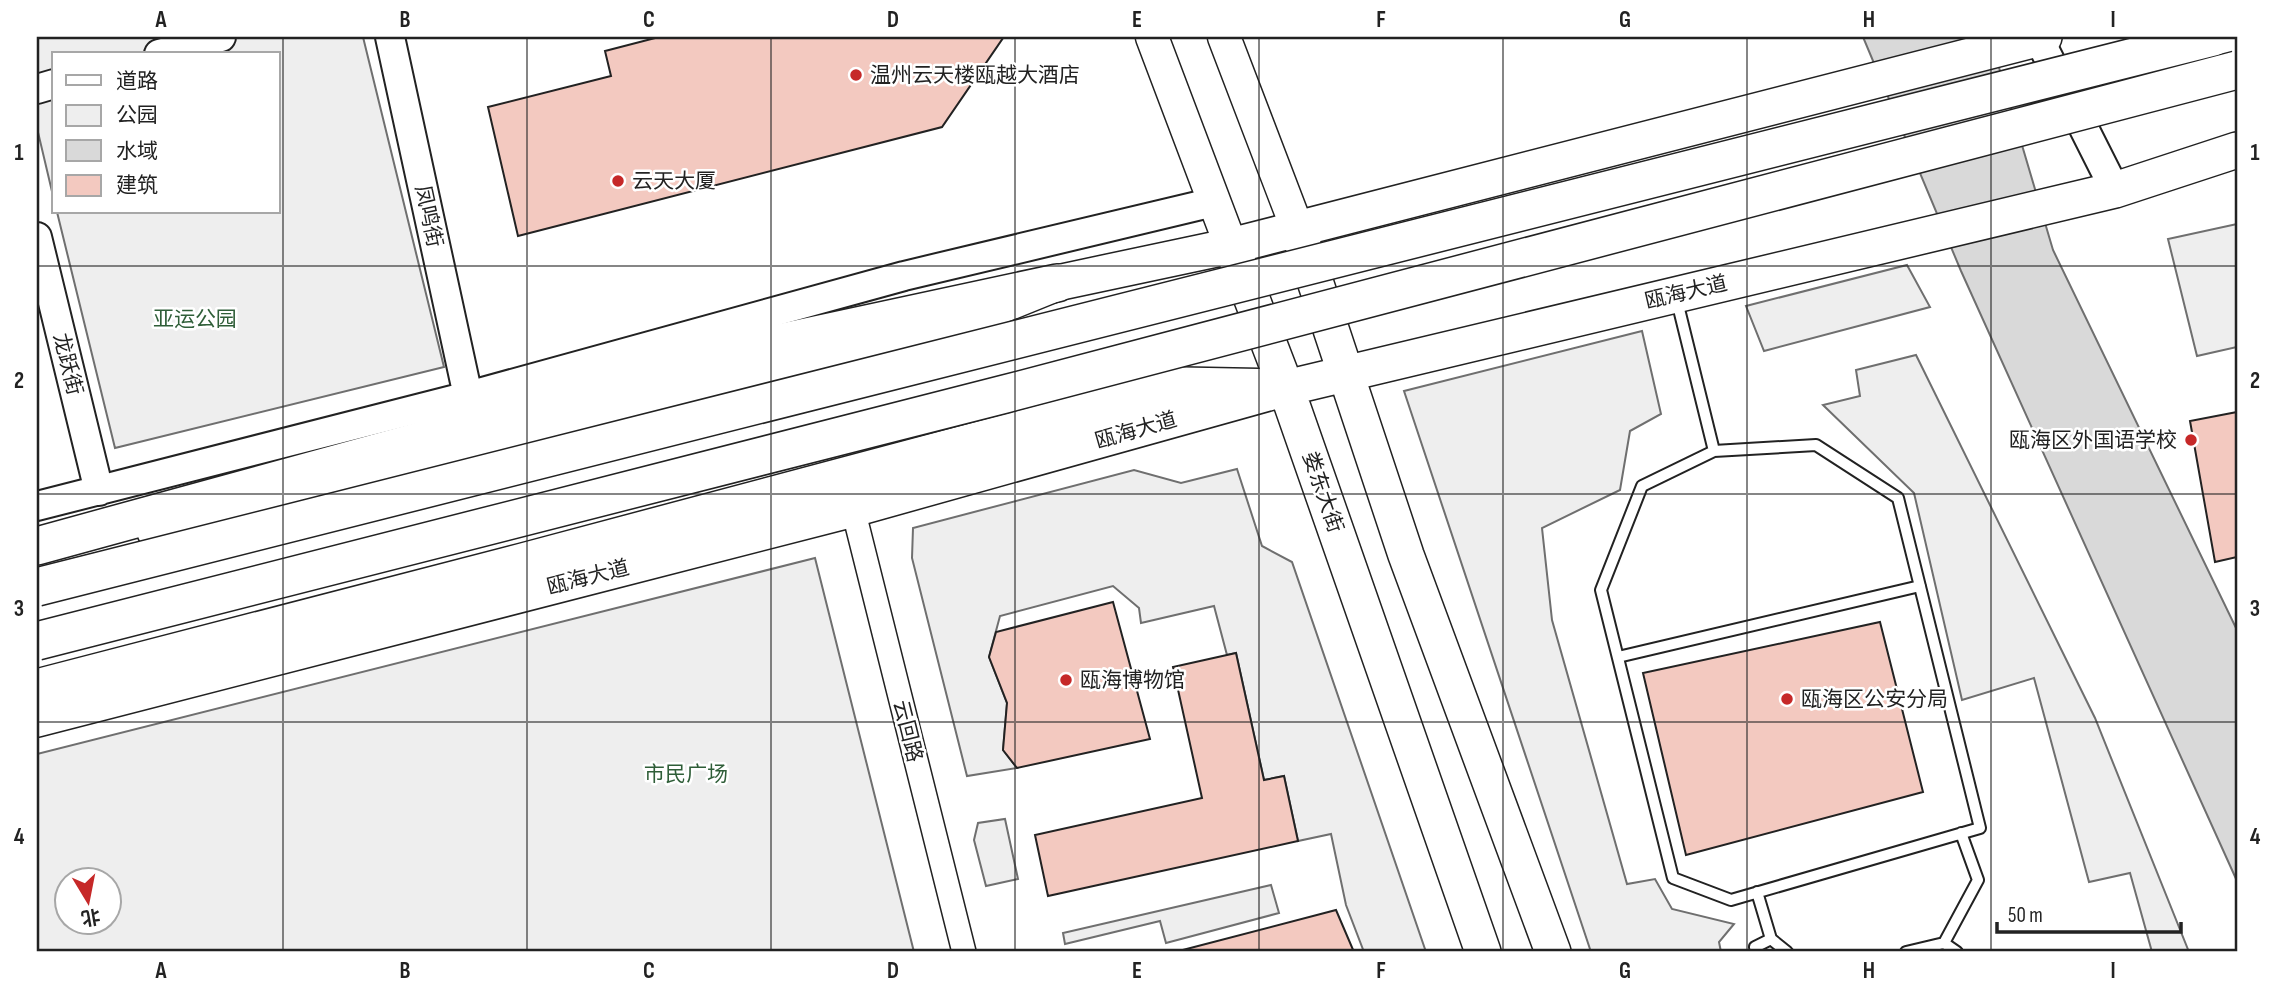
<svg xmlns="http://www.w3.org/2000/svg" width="2274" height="989" font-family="'Sofia Sans Condensed','Noto Sans SC',sans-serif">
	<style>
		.green { fill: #eee; stroke: #6f6f6f; stroke-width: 2; fill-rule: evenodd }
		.water { fill: #d9d9d9; stroke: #6f6f6f; stroke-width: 2 }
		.building { fill: #f3c9c0; stroke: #222; stroke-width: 2 }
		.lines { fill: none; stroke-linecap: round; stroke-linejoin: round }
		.service-casing { stroke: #222; stroke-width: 14 }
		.minor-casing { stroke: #222; stroke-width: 26 }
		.tertiary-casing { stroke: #222; stroke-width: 32 }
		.secondary-casing { stroke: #222; stroke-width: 35 }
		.primary-casing { stroke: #222; stroke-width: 38 }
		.trunk-casing { stroke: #222; stroke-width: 40 }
		.service { stroke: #fff; stroke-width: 10 }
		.minor { stroke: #fff; stroke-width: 23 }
		.tertiary { stroke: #fff; stroke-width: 28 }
		.secondary { stroke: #fff; stroke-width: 32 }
		.primary { stroke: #fff; stroke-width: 35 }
		.trunk { stroke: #fff; stroke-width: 37 }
		.trunk-bridge-casing { stroke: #222; stroke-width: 40; stroke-linecap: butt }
		.trunk-bridge { stroke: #fff; stroke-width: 37 }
		.grid { fill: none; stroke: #222; stroke-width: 2; stroke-opacity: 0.55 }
		.poi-dot { fill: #c62828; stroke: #fff; stroke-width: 2.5 }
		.labels { text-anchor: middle; stroke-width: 5; stroke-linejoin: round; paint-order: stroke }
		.poi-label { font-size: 21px; fill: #222; stroke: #fff; text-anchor: start }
		.street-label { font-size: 21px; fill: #222; stroke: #fff }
		.park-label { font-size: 21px; fill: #2f5e38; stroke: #fff }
		.neatline { fill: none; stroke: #222; stroke-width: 2.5 }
		.grid-label { font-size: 23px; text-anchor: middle; font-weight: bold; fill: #222 }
	</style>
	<rect width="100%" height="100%" fill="#fff"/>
	<path class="green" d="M37,37H363L444,367L115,448L57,212H278V54H54V200L37,128Z
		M2237,224V347L2197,356L2168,239Z
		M1907,265L1930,307L1764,351L1746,306Z
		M1642,331L1661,414L1630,431L1620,490L1542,528L1552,620L1627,884L1655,879L1672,909L1734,924L1719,942L1721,952H1591L1404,391Z
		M1916,355L2095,718L2189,952H2152L2130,873L2089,882L2034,678L1962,700L1914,493L1823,405L1860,396L1856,370Z
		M1237,469L1262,546L1292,562L1426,952H1364L1346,905L1331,834L1298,841L1284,776L1264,780L1236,653L1227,655L1214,606L1141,623L1139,608L1113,586L1000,616L989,657L1007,703L1003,750L1017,768L967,776L912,558L913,528L1134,470L1181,483Z
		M815,558L914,952H37V754ZM108,880V922H66V880Z
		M1005,819L1018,879L986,886L974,840L978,823Z
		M1271,885L1279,913L1166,943L1160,921L1065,944L1063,933Z"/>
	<path class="water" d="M1863,37H1990L2053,250L2237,630V881L1961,271Z"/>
	<path class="building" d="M659,37H1002L1003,38L942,127L518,236L488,107L611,76L605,51Z
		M2237,412V557L2215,562L2190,421Z
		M1113,602L1150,739L1017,768L1003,750L1007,703L989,657L996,632Z
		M1880,622L1923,792L1686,855L1643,673Z
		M1236,653L1264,780L1284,776L1298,841L1048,896L1035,835L1202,798L1173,667Z
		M1336,910L1354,952H1175Z"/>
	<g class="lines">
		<defs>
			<path id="service" d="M1677,301L1714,451L1642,486L1601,590L1673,878L1731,900L1980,828L1898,498L1816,445L1714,451
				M1618,657L1920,586
				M1757,892L1771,939L1787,952
				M1944,943L1957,952
				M1756,952L1755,947L1771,939
				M1906,952L1944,943L1978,880L1961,833"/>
			<path id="minor" d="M853,509L964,952"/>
			<path id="tertiary" d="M390,37L468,396
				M2038,37L2115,190
				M159,54L221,37
				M37,89L54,84
				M37,237L99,491
				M37,506L468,396L904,276L1214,202"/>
			<path id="secondary" d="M1152,37L1231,246
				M1224,37L1297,228"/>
			<path id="primary" d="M1301,239L1406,555L1553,952
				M1235,255L1286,388L1483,952
				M155,532L938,331L1057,283L1231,246L2044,37
				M37,719L853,509L1286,388L2115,190L2237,150"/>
			<path id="trunk" d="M37,546L769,345L1057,283
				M37,688L523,562L1182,386L1286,388"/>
		</defs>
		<use href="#service" class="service-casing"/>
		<use href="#minor" class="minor-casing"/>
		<use href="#tertiary" class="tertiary-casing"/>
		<use href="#secondary" class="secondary-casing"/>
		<use href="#primary" class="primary-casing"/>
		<use href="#trunk" class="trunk-casing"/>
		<use href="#service" class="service"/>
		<use href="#minor" class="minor"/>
		<use href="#tertiary" class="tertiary"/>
		<use href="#secondary" class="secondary"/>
		<use href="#primary" class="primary"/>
		<use href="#trunk" class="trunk"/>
		<defs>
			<path id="trunk-bridge" d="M37,587L2213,37
				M37,641L1005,394L2237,70"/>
		</defs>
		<use href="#trunk-bridge" class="trunk-bridge-casing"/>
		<use href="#trunk-bridge" class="trunk-bridge"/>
	</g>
	<path class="grid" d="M283,37V952M527,37V952M771,37V952M1015,37V952M1259,37V952M1503,37V952M1747,37V952M1991,37V952M37,266H2237M37,494H2237M37,722H2237"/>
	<g class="poi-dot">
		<circle cx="856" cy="75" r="7"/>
		<circle cx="618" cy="181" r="7"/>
		<circle cx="2191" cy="440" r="7"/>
		<circle cx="1066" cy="680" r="7"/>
		<circle cx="1787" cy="699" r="7"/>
	</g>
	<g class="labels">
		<g class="poi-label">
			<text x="870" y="82">温州云天楼瓯越大酒店</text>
			<text x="632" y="188">云天大厦</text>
			<text x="2177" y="447" text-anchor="end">瓯海区外国语学校</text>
			<text x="1080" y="687">瓯海博物馆</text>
			<text x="1801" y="706">瓯海区公安分局</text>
		</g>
		<g class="street-label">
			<text transform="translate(429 216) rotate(78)" y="7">凤鸣街</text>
			<text transform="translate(1686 292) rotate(-13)" y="7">瓯海大道</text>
			<text transform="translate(68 364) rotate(76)" y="7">龙跃街</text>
			<text transform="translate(1136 430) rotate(-16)" y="7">瓯海大道</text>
			<text transform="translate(1323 492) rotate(71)" y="7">娄东大街</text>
			<text transform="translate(588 577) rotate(-14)" y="7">瓯海大道</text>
			<text transform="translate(908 731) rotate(76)" y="7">云回路</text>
		</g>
		<g class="park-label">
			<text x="195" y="326">亚运公园</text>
			<text x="686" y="781">市民广场</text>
		</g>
	</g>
	<rect width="2274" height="989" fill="none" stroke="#ffffff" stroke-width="77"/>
	<rect x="52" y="52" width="228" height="161" fill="#ffffff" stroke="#a7a7a7" stroke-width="2"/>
	<rect x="66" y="75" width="35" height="10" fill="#ffffff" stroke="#a7a7a7" stroke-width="2"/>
	<text x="116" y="88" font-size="21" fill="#222222">道路</text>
	<rect x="66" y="105" width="35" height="21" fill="#eeeeee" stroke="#a7a7a7" stroke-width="2"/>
	<text x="116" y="122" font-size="21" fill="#222222">公园</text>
	<rect x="66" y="140" width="35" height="21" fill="#d9d9d9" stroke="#a7a7a7" stroke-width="2"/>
	<text x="116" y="158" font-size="21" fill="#222222">水域</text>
	<rect x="66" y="175" width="35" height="21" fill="#f3c9c0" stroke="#a7a7a7" stroke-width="2"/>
	<text x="116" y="192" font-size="21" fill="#222222">建筑</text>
	<g transform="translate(88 901) rotate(170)"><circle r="33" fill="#ffffff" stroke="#a7a7a7" stroke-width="2"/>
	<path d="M0-5L12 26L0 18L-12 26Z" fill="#c62828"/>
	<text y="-10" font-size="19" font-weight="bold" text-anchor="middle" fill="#222222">北</text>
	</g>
	<path d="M1997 922v10h184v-10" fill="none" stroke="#222222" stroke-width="3.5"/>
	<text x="2008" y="922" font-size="21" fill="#222222" stroke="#ffffff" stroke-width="5" paint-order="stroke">50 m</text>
	<rect x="38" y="38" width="2198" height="912" class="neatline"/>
	<g class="grid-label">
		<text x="161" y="27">A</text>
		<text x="405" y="27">B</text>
		<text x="649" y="27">C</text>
		<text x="893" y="27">D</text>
		<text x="1137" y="27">E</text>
		<text x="1381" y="27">F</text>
		<text x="1625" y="27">G</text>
		<text x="1869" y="27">H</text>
		<text x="2113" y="27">I</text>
		<text x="19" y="160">1</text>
		<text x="2255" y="160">1</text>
		<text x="19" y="388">2</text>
		<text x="2255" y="388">2</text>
		<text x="19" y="616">3</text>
		<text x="2255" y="616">3</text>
		<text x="19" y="844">4</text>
		<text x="2255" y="844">4</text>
		<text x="161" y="978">A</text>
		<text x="405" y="978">B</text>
		<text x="649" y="978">C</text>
		<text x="893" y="978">D</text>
		<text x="1137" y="978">E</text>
		<text x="1381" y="978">F</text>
		<text x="1625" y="978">G</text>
		<text x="1869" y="978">H</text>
		<text x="2113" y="978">I</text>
	</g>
</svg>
